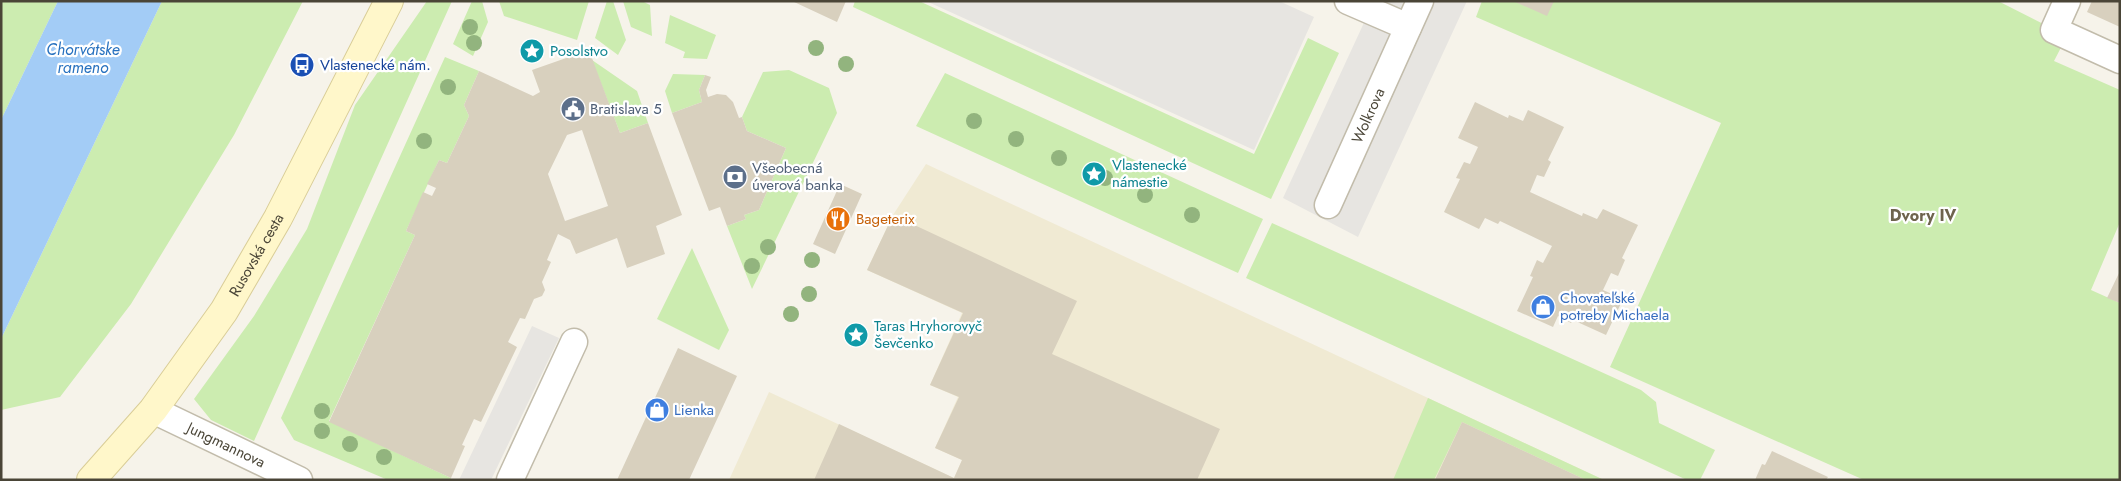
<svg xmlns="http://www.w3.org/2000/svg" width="2121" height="481" font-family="Jost,sans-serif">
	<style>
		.education { fill: #f0ead3 }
		.green { fill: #ccecb0 }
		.parking { fill: #e7e5e1 }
		.water { fill: #a3ccf6 }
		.building { fill: #d8d0be; fill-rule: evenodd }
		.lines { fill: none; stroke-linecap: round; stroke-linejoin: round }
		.street-casing { stroke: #c2bcab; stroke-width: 29 }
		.secondary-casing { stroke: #d9cd97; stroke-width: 30 }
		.street { stroke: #fff; stroke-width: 26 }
		.secondary { stroke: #fff7ca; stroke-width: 28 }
		.tree { fill: #92b47e }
		.labels { text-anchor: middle; stroke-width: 4.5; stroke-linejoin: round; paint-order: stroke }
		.culture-label { font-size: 15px; fill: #0d838f; stroke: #fff; text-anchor: start }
		.transit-label { font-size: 15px; fill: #164399; stroke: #fff; text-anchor: start }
		.service-label { font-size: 15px; fill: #4e5e75; stroke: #fff; text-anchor: start }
		.street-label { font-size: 15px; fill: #4a4537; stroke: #fff }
		.food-label { font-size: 15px; fill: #c56008; stroke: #fff; text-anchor: start }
		.shop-label { font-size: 15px; fill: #366cbe; stroke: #fff; text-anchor: start }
		.water-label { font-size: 16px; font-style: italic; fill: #2771bf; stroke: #fff }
		.neighbourhood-label { font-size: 16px; font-weight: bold; fill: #6e644d; stroke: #fff }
	</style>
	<rect width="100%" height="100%" fill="#f6f3ea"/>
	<path class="education" d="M926,164L1428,398L1604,480H729L769,392L954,478L962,460L935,448L958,397L930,385L962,313L867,270L893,215Z"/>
	<path class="green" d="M1,1H58L1,120Z
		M162,1H303L234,135L131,304L60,397L1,410V339Z
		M427,1H452L254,441L211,420L194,399L254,316L307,229L355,105Z
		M472,1H482L488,22L473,56L453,44Z
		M499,1H589L577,40L504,16Z
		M607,1H613L626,40L618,55L595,38Z
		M623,1H642L650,5L652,36L631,27Z
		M855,1H919L1254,154L1308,38L1339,53L1271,199L853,7Z
		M1482,1H1998L2067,36L2054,61L2120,90V222L2091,290L2120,303V480H1864L1610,367L1721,123L1476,17Z
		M670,15L716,35L707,59L683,58L685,52L665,43Z
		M445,57L479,71L464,105L469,116L447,163L439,160L406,231L415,235L329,421L451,478L450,480H388L294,440L281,418Z
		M592,60L637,91L648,123L620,133Z
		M789,70L829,88L837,113L752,289L727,226L746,219L744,215L759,210L786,148L747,131L742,117L763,72Z
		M945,73L1263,219L1238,273L916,126Z
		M673,74L705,75L699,90L702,102L672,113L665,91Z
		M1272,223L1641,390L1656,402L1659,423L1715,450L1700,480H1687L1246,278Z
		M692,248L729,330L719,350L657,319Z
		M1428,398L1604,480H1586L1462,422L1434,480H1393Z"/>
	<path class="parking" d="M926,1H1279L1314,17L1254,150Z
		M1374,1H1467L1358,237L1283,198Z
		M532,326L559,338L491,480H459Z"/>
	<path class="water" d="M58,1H162L1,339V120Z"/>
	<path class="building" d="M792,1H846L837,22Z
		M1513,1H1554L1547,16Z
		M2092,1H2120V27L2087,12Z
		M589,50L620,133L648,123L682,215L656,226L665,254L627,268L617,238L576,254L570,240L558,234L547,260L551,262L542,282L545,290L542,296L534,299L525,319L520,318L508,342L517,347L481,422L474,419L462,445L465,446L451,478L329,422L415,235L406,231L423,192L432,196L436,188L427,184L439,160L447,163L469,116L464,105L479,71L533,96L540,92L532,70ZM582,130L608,206L565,221L548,174L567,135Z
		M705,75L711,77L706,90L708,97L717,94L726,95L733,102L739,118L742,117L747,131L786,148L759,210L744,215L746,219L727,226L720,207L709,211L672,113L702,102L699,90Z
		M1475,102L1508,118L1509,115L1523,121L1528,110L1564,127L1548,160L1551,162L1544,177L1537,175L1530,192L1582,216L1583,213L1597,219L1603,209L1638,225L1622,258L1625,260L1618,276L1611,273L1603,290L1623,299L1606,335L1573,320L1571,323L1558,316L1553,327L1517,311L1533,277L1530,276L1537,260L1543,263L1552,246L1500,221L1498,224L1485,218L1479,229L1444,212L1460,179L1456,178L1464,162L1470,164L1478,147L1458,138Z
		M840,184L862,194L835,254L813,244Z
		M893,215L1077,301L1052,354L1220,429L1197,480H814L839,424L954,478L962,460L935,448L959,397L930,385L963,313L867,270Z
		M2120,271V303L2107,298Z
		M678,348L737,376L689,480H617Z
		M1462,422L1586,480H1435Z
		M1772,451L1828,477L1826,480H1755L1762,464L1765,465Z"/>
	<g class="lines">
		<defs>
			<g id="street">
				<path d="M1348,1L1408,27"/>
				<path d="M2067,1L2054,30L2120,60"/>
				<path id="s1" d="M1328,205L1420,1"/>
				<path id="s2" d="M153,410L299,480"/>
				<path d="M510,480L574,342"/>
			</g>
			<g id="secondary">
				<path id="s3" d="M91,480L153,410L224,311L278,218L389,1"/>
			</g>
		</defs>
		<use href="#street" class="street-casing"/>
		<use href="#secondary" class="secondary-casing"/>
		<use href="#street" class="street"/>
		<use href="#secondary" class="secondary"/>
	</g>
	<g class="tree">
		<circle cx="470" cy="27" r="8"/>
		<circle cx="474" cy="43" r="8"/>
		<circle cx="816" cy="48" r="8"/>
		<circle cx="846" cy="64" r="8"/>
		<circle cx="448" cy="87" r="8"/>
		<circle cx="974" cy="121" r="8"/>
		<circle cx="1016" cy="139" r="8"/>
		<circle cx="424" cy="141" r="8"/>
		<circle cx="1059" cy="158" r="8"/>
		<circle cx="1105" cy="178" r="8"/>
		<circle cx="1145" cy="195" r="8"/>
		<circle cx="1192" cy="215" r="8"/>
		<circle cx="768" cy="247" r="8"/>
		<circle cx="812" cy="260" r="8"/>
		<circle cx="752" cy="266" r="8"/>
		<circle cx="809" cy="294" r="8"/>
		<circle cx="791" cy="314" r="8"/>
		<circle cx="322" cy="411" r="8"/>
		<circle cx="322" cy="431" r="8"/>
		<circle cx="350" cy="444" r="8"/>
		<circle cx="384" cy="457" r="8"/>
	</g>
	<defs>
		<symbol id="sight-disc" viewBox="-11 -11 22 22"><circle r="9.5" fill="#0f9aa8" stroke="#fff"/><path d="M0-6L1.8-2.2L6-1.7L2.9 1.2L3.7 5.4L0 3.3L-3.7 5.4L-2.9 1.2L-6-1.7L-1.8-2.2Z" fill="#fff"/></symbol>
		<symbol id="bus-disc" viewBox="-11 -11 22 22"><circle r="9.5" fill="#1a4fb4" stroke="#fff"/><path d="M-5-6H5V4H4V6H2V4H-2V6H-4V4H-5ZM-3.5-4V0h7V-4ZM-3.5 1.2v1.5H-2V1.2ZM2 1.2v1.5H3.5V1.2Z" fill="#fff"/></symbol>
		<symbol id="civic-disc" viewBox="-11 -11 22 22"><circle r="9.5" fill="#5c6f8a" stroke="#fff"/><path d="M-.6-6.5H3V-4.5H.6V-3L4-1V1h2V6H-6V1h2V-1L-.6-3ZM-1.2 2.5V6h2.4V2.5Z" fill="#fff"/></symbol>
		<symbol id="bank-disc" viewBox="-11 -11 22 22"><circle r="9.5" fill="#5c6f8a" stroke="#fff"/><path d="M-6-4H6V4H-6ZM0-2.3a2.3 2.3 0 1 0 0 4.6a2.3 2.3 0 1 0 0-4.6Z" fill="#fff"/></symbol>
		<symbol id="restaurant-disc" viewBox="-11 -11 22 22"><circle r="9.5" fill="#e8710a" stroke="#fff"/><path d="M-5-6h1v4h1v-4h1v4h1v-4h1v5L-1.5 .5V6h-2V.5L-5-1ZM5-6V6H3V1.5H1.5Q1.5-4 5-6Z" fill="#fff"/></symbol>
		<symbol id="shop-disc" viewBox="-11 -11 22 22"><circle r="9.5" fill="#3f7fe0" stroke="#fff"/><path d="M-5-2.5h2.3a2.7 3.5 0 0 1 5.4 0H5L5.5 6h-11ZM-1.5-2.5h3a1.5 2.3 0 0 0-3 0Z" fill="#fff"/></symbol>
	</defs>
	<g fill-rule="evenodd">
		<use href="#sight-disc" x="518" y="37" width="28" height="28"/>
		<use href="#bus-disc" x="288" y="51" width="28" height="28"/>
		<use href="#civic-disc" x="559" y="95" width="28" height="28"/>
		<use href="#sight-disc" x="1080" y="160" width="28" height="28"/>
		<use href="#bank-disc" x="721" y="163" width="28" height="28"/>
		<use href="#restaurant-disc" x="824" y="205" width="28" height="28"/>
		<use href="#shop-disc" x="1529" y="293" width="28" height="28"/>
		<use href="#sight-disc" x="842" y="321" width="28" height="28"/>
		<use href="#shop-disc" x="643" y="396" width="28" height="28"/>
	</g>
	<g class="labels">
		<g class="culture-label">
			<text x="550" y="56">Posolstvo</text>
			<text x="1112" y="170">Vlastenecké<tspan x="1112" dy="17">námestie</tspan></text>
			<text x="874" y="331">Taras Hryhorovyč<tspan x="874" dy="17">Ševčenko</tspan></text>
		</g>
		<g class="transit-label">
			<text x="320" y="70">Vlastenecké nám.</text>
		</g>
		<g class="service-label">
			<text x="590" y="114">Bratislava 5</text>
			<text x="752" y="173">Všeobecná<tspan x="752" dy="17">úverová banka</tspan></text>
		</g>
		<g class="street-label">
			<text dy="5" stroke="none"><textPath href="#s1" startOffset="98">Wolkrova</textPath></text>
			<text dy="5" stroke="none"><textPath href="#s3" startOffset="280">Rusovská cesta</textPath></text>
			<text dy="5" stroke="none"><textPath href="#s2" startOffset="81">Jungmannova</textPath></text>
		</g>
		<g class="food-label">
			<text x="856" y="224">Bageterix</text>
		</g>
		<g class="shop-label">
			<text x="1560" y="303">Chovateľské<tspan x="1560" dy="17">potreby Michaela</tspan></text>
			<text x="674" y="415">Lienka</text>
		</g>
		<g class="water-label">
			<text x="83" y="55">Chorvátske<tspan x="83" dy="18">rameno</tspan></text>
		</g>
		<g class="neighbourhood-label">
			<text x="1923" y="221">Dvory IV</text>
		</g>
	</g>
	<rect width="2121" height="481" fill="none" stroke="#4a4537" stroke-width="5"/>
</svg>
